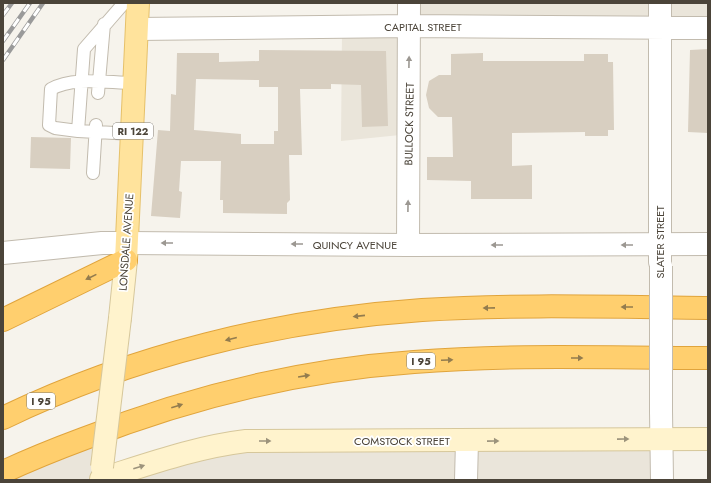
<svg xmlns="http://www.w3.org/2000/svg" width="711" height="483" font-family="Jost,sans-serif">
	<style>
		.residential { fill: #eae5da }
		.building { fill: #d8cfc1; fill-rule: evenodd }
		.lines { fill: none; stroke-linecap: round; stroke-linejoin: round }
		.service-casing { stroke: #c2bbae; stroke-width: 14 }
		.minor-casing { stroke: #c2bbae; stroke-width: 24 }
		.tertiary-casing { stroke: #c2bbae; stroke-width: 24 }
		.secondary-casing { stroke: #d6c79b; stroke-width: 24 }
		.primary-casing { stroke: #e6c16a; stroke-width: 24 }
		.motorway-casing { stroke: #e0a43c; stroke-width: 24 }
		.service { stroke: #fff; stroke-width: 12 }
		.minor { stroke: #fff; stroke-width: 22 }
		.tertiary { stroke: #fff; stroke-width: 22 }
		.secondary { stroke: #fff3cd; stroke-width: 22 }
		.primary { stroke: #ffe39c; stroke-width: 22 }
		.motorway { stroke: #ffcf6e; stroke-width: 22 }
		.rail-casing { stroke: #9a9a9a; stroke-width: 4.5 }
		.rail { stroke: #fff; stroke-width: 3; stroke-dasharray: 9; stroke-linecap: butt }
		.minor-bridge-casing { stroke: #c2bbae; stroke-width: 24; stroke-linecap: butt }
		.secondary-bridge-casing { stroke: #d6c79b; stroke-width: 24; stroke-linecap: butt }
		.minor-bridge { stroke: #fff; stroke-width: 22 }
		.secondary-bridge { stroke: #fff3cd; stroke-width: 22 }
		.oneway { fill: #9c9892 }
		.oneway2 { fill: #937c4e }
		.oneway3 { fill: #9c937c }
		.labels { text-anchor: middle; stroke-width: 3.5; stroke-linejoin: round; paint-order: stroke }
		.shield { fill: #fff; stroke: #817c74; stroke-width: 1 }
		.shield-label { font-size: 10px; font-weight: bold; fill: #4b4439 }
		.street-label { font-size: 11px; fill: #4b4439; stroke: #fff }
	</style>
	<rect width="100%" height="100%" fill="#f6f3ec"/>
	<path class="residential" d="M402,3H708V31L409,28L400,135L341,141L342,33L401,29Z
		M99,438L103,465L248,445L657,442L658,480H3Z"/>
	<path class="building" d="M708,49V133L688,132L690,50Z
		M259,50L386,51L388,126L362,127L361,85L331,84V89H300L302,155H289L290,200L287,203V214L223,213V200H220L221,161H181L179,191L182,192L180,218L151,216L158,130L170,131L171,94L176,95L177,53H219V62L259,61ZM196,79L259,80V87H278V131H274V144H241V134L194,130Z
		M483,53V61H584V54H608V62H613L614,130H608V136H585V132L512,133V166L532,165V199H471V181L427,180V157H453L452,117H438L429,108L426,95L429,81L439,75H451V54Z
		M31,137L71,138L70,169L30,168Z"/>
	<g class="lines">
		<defs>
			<path id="service" d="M124,3L84,49L78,131L55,128L49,125L51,89C74,76 108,83 134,83
				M98,93L104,24
				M78,131L133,134
				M93,173L96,125"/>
			<path id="minor" d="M660,3V262
				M137,29L410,26L708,28
				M408,245L409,3
				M3,253L102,243H127
				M661,411L662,480
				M466,480L467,441"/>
			<path id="tertiary" d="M127,243L408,245L708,244"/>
			<path id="secondary" d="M120,318L126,260
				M101,479C149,464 196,447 246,441L708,439"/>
			<path id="primary" d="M126,260L138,3"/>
			<path id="motorway" d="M3,320L126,260
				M3,418C133,355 278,320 422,310C517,304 613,307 708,308
				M3,472C29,460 56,449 83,439C190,397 300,370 414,362C512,354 610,358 708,358"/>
		</defs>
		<use href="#service" class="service-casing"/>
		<use href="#minor" class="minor-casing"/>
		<use href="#tertiary" class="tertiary-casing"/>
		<use href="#secondary" class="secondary-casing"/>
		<use href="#primary" class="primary-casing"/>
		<use href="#motorway" class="motorway-casing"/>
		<use href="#service" class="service"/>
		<use href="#minor" class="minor"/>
		<use href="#tertiary" class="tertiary"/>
		<use href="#secondary" class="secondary"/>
		<use href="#primary" class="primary"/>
		<use href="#motorway" class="motorway"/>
		<defs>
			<path id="rail" d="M3,15L12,3
				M3,41L30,3
				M3,60L43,3"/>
		</defs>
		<use href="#rail" class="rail-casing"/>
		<use href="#rail" class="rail"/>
		<defs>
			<path id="minor-bridge" d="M661,266V411"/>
			<path id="secondary-bridge" d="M102,467L120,318"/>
		</defs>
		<use href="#minor-bridge" class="minor-bridge-casing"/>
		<use href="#secondary-bridge" class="secondary-bridge-casing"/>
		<use href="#minor-bridge" class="minor-bridge"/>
		<use href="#secondary-bridge" class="secondary-bridge"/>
	</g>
	<defs><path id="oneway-solid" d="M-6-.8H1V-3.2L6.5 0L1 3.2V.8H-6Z"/></defs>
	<g class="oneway">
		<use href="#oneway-solid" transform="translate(409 62) rotate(-89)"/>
		<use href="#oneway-solid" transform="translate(408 206) rotate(-89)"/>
		<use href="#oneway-solid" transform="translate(167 243) rotate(-180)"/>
		<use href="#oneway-solid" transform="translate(297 244) rotate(-180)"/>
		<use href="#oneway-solid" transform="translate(497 245) rotate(180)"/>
		<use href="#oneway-solid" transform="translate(627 245) rotate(180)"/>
	</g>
	<g class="oneway2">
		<use href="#oneway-solid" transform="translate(91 277) rotate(154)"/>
		<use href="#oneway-solid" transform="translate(627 307) rotate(-180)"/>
		<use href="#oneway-solid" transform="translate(489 308) rotate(179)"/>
		<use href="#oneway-solid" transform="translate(359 316) rotate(174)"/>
		<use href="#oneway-solid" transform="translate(231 339) rotate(166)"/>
		<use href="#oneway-solid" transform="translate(577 358)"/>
		<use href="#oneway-solid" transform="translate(447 360) rotate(-3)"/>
		<use href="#oneway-solid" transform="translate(304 376) rotate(-9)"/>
		<use href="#oneway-solid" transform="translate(177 406) rotate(-17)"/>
	</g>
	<g class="oneway3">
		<use href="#oneway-solid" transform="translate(623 439) rotate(-1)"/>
		<use href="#oneway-solid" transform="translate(265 441)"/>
		<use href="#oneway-solid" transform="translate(493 441) rotate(-1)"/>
		<use href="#oneway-solid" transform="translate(139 467) rotate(-18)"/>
	</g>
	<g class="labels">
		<g class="shield">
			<rect x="113" y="123" width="40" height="16" rx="3"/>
			<rect x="407" y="353" width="28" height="16" rx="3"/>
			<rect x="27" y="393" width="28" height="16" rx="3"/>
		</g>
		<g class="shield-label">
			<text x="133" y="135">RI 122</text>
			<text x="421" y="365">I 95</text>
			<text x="41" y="405">I 95</text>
		</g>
		<g class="street-label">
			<text x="423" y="31">CAPITAL STREET</text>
			<text transform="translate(409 124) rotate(-89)" y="4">BULLOCK STREET</text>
			<text transform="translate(126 242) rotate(-86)" y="4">LONSDALE AVENUE</text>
			<text transform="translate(660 242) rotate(-90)" y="4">SLATER STREET</text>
			<text x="355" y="249">QUINCY AVENUE</text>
			<text x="402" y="445">COMSTOCK STREET</text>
		</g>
	</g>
	<rect width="711" height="483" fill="none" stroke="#4b4439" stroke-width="8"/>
</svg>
